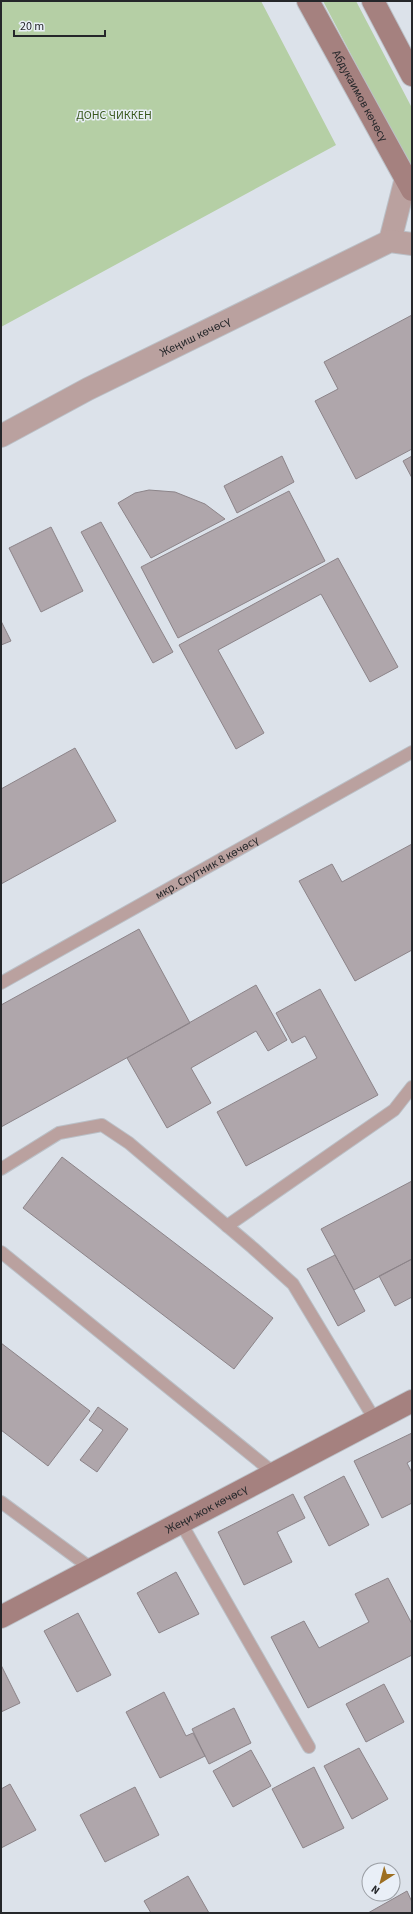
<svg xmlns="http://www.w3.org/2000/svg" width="413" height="1914" font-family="'Source Sans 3',sans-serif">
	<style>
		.green { fill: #b5cfa5 }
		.building { fill: #afa6ab; stroke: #8c8489 }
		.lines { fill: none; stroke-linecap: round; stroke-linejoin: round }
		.service-casing { stroke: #bbc0c7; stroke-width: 14 }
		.minor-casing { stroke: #bbc0c7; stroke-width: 24 }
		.secondary-casing { stroke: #bbc0c7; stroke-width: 24 }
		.service { stroke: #baa19f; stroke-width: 12 }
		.minor { stroke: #baa19f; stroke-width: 22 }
		.secondary { stroke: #a5817f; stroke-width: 22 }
		.labels { text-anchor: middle; stroke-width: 3; stroke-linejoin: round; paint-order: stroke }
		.street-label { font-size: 12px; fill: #25272a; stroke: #e9eff7 }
		.park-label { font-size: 12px; fill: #37571b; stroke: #e9eff7 }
	</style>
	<rect width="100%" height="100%" fill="#dce2ea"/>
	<path class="green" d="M1,1H261L336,145L1,327Z
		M323,1H356L412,108V171Z"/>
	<path class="building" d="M412,315V449L356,479L315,401L338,389L324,362Z
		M282,456L294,482L237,513L224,486Z
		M412,456V478L403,461Z
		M149,490L175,492L205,504L225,519L151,558L118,503L135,493Z
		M289,491L325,561L178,638L141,567Z
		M101,522L173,652L153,663L81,532Z
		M51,527L83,591L41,612L9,548Z
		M338,558L398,667L370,682L321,594L218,650L264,733L236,749L179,645Z
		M1,621L11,641L1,645Z
		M75,748L116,821L1,884V789Z
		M412,844V950L355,981L299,881L332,864L342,882Z
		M139,929L190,1023L1,1127V1005Z
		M256,985L287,1040L268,1051L256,1031L191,1068L211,1103L167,1128L127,1058Z
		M320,989L378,1095L246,1166L217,1112L317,1058L305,1036L292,1043L276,1013Z
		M62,1157L273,1318L234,1369L23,1208Z
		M412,1181V1259L354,1290L321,1229Z
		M335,1255L365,1311L338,1326L307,1269Z
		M412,1259V1297L395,1306L379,1276Z
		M1,1343L90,1411L48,1466L1,1430Z
		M98,1407L128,1429L97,1472L80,1460L103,1430L89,1420Z
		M412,1433V1460L407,1463L412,1473V1503L382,1518L354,1461Z
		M344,1476L369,1525L329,1546L304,1497Z
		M293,1494L305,1518L277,1532L292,1562L244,1585L218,1532Z
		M176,1572L199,1614L159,1633L137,1593Z
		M388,1578L412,1624V1655L308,1708L271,1637L304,1621L319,1648L369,1622L355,1594Z
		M78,1613L111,1675L77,1692L44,1631Z
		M1,1665L20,1703L1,1712Z
		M384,1684L404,1722L366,1742L346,1704Z
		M164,1692L186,1736L193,1733L205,1756L160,1778L126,1712Z
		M234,1708L251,1743L209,1764L192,1729Z
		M359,1748L388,1799L352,1819L324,1766Z
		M251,1750L271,1786L233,1807L213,1771Z
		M314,1767L344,1828L303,1848L272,1789Z
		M10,1784L36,1830L1,1848V1789Z
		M135,1787L159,1835L105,1862L80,1815Z
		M188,1876L209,1913H151L144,1901Z
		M407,1891L412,1902V1913H368Z"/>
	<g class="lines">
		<defs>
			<g id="service">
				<path id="s1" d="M1,983L412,752"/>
				<path d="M1,1169L59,1133L102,1125L129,1143L253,1248L293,1284L375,1420"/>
				<path d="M227,1226L394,1110L412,1087"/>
				<path d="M1,1252L275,1474"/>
				<path d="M1,1502L92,1569"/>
				<path d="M181,1523L309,1747"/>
			</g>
			<g id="minor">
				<path d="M390,241L406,178"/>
				<path id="s2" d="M1,436L88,389L390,241L412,244"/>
			</g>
			<g id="secondary">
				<path id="s3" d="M308,1L412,190"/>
				<path d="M373,1L412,75"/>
				<path id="s4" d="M1,1617L412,1401"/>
			</g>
		</defs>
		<use href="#service" class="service-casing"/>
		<use href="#minor" class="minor-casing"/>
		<use href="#secondary" class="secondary-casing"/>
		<use href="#service" class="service"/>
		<use href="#minor" class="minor"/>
		<use href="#secondary" class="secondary"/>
	</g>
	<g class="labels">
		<g class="street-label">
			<text dy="4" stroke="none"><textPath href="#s3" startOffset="108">Абдукаимов көчөсү</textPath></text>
			<text dy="4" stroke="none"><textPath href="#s2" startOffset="218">Жеңиш көчөсү</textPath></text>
			<text dy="4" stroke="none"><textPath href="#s1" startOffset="236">мкр. Спутник 8 көчөсү</textPath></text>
			<text dy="4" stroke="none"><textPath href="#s4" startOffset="232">Жеңи жок көчөсү</textPath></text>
		</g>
		<g class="park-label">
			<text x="114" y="119">ДОНС ЧИККЕН</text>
		</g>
	</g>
	<rect width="413" height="1914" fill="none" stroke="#25272a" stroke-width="4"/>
	<g transform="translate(381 1882) rotate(216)"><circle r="19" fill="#e9eff7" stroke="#9b9fa5"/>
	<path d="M0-3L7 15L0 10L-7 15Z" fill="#9d6f21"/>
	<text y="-6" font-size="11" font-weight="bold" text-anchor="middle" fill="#25272a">N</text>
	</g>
	<path d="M14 30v6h91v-6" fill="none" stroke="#25272a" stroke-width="2"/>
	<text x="20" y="30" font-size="12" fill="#25272a" stroke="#e9eff7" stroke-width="3" paint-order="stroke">20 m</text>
</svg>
